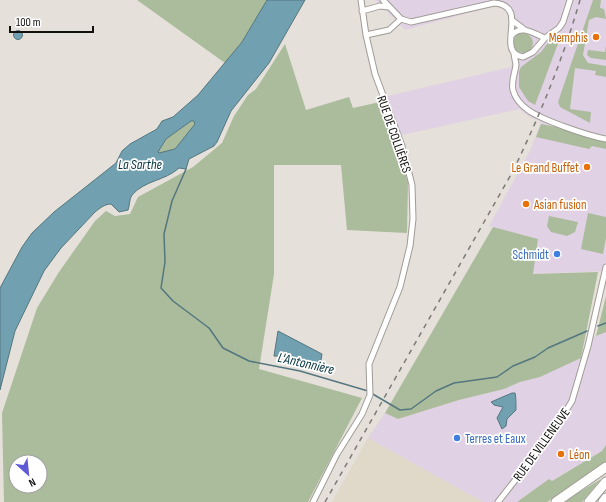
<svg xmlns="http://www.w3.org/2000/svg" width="606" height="502" font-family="'Sofia Sans Condensed',sans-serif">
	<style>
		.commercial { fill: #e1d1e4 }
		.built { fill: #e0d8c9 }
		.green { fill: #aabc9c; fill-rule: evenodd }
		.water { fill: #71a1b0; stroke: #54767f; fill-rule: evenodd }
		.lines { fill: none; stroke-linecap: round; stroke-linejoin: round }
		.stream { stroke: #54767f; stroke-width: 1.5 }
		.street-casing { stroke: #a09c95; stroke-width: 7 }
		.highway-casing { stroke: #a09c95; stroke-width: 11 }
		.street { stroke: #fff; stroke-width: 5 }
		.highway { stroke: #fff; stroke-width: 9 }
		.rail { stroke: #7d7a75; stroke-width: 1.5; stroke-dasharray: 5 5; stroke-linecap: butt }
		.food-dot { fill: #e8710a; stroke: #fff; stroke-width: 1.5 }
		.shop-dot { fill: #3f7fe0; stroke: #fff; stroke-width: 1.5 }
		.labels { text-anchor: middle; stroke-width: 3.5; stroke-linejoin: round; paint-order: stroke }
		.food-label { font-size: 13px; fill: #c56008; stroke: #fff; text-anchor: end }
		.street-label { font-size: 13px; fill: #12110e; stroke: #fff }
		.shop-label { font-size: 13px; fill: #366cbe; stroke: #fff; text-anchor: end }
		.water-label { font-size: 14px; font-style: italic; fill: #03333e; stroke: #fff }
	</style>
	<rect width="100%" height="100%" fill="#e5e0d9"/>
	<path class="commercial" d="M375,0H606V271L532,274L538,239L489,226L531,149L541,122L528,116L519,109L393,137L380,102L388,96L511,67L515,57L509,52L507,45L511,23L505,10L498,7H491L405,30Z
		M606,332V445L602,451L551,481L549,479L517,502H483L368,438L385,413L398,419L459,400L504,389L520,382L540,377L585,356L590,338Z"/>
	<path class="built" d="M368,438L483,502H332Z"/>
	<path class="green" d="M137,0H267L242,42L225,63Z
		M593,0H601L600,8L604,9L606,19L596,17L589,20L583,55L588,63L606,66V77L595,75L596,71L575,68L570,109L591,112L590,123L560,107L558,102Z
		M562,33L535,105L528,101L519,87V72L521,67L541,52L550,40Z
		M513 43a10 10 0 1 1 20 0a10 10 0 1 1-20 0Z
		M285,44L306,110L349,97L353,108L380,102L408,182L407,233L347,230L341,165H274V274L259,369L362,398L308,502H4L2,413L37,308L59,272L95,221L106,211L115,216L130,214L138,197L193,167L222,143L234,116L248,95L256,89ZM16,462H40V486H16Z
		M606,46V60L591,58L587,55L588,50L605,52Z
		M191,121H194L195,124L175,149L159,153L158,152L166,139Z
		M541,124L562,128L606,142V149L592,146L589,149L536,137Z
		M588,213L606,217V238L603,254L581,249Z
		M549,216L578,222L575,232L567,236L551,232L547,226Z
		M493,227L538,239L533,274L598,272L581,358L540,377L520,382L504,389L459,400L398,419L385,413Z
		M606,296V332L596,336Z
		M606,445V463L547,502H517L549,479L552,481L602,451Z
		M601,479L582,502H563Z"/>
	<path class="water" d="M267,0H305L269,63L231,111L217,142L214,146L189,159L186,169L179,168C165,181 145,180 132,195C129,199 130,205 128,210L119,212L111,204C105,204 100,208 95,212L61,248L44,271L15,331L0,390V288L22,247L32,233L54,212L116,163L122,151L130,144L157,129L162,121L173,117L198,95L242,42ZM191,121H194L195,124L175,149L159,153L158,152L166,139Z
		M13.5 35a4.5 4.5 0 1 1 9 0a4.5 4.5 0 1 1-9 0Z
		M278,331L322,354L320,366L293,357L274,356Z
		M512,393H515C516,394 516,408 516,410L507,419L506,426L502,429L497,418L503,407L494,405L491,402Z"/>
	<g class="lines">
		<path class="stream" d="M186,169L172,201L164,234L165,262L161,288L173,301L209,328L223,348L249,361L300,371L368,391
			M598,326L606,323
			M371,393L400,410L411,409L436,391L454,383L497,377L513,366L535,357L548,348L587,331"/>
		<defs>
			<path id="street" d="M383,0L401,19L411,22L494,3C532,6 493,52 523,57L533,52L545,38L559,28L563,22L570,0
				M362,11L380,6L389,7
				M513,21L525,30
				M366,35L389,30L401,19
				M512,35C522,24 534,34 545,38
				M514,53C514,57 516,62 516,65C515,74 511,80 513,90C515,98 521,105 528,110C542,120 588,136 606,139
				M313,502L337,454L362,414L370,395L369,364L400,287L410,246L413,219L412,185L402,146L375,74L366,35L361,0
				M498,502L552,433L572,401L588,346L606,267"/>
			<path id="highway" d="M556,502L606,467
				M589,502L606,482
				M603,502L606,498"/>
		</defs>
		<use href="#street" class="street-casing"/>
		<use href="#highway" class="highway-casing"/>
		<use href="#street" class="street"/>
		<use href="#highway" class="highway"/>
		<path class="rail" d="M325,502L513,171C540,115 563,59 580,0"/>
	</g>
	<g class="food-dot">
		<circle cx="596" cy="37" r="4"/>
		<circle cx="587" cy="167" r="4"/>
		<circle cx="526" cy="204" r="4"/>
		<circle cx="561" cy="454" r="4"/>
	</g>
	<g class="shop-dot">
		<circle cx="557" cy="254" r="4"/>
		<circle cx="457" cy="438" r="4"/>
	</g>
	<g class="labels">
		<g class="food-label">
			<text x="588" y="42">Memphis</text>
			<text x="579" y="172">Le Grand Buffet</text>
			<text x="534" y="209" text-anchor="start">Asian fusion</text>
			<text x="569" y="459" text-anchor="start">Léon</text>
		</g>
		<g class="street-label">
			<text transform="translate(395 134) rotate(71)" y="5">RUE DE COLLIÈRES</text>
			<text transform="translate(541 444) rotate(-54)" y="5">RUE DE VILLENEUVE</text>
		</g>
		<g class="shop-label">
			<text x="549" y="259">Schmidt</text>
			<text x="465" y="443" text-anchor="start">Terres et Eaux</text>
		</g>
		<g class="water-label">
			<text x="140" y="169">La Sarthe</text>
			<text transform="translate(306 363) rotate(13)" y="5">L'Antonnière</text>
		</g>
	</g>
	<g transform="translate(28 474) rotate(153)"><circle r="19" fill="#ffffff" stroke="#a0a09f"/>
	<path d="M0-3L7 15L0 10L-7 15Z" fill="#5d5bd4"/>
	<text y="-6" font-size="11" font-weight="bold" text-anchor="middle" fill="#12110e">N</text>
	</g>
	<path d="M10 26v6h83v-6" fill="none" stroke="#12110e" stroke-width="2"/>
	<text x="16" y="26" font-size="12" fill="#12110e" stroke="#ffffff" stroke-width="3" paint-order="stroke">100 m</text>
</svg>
